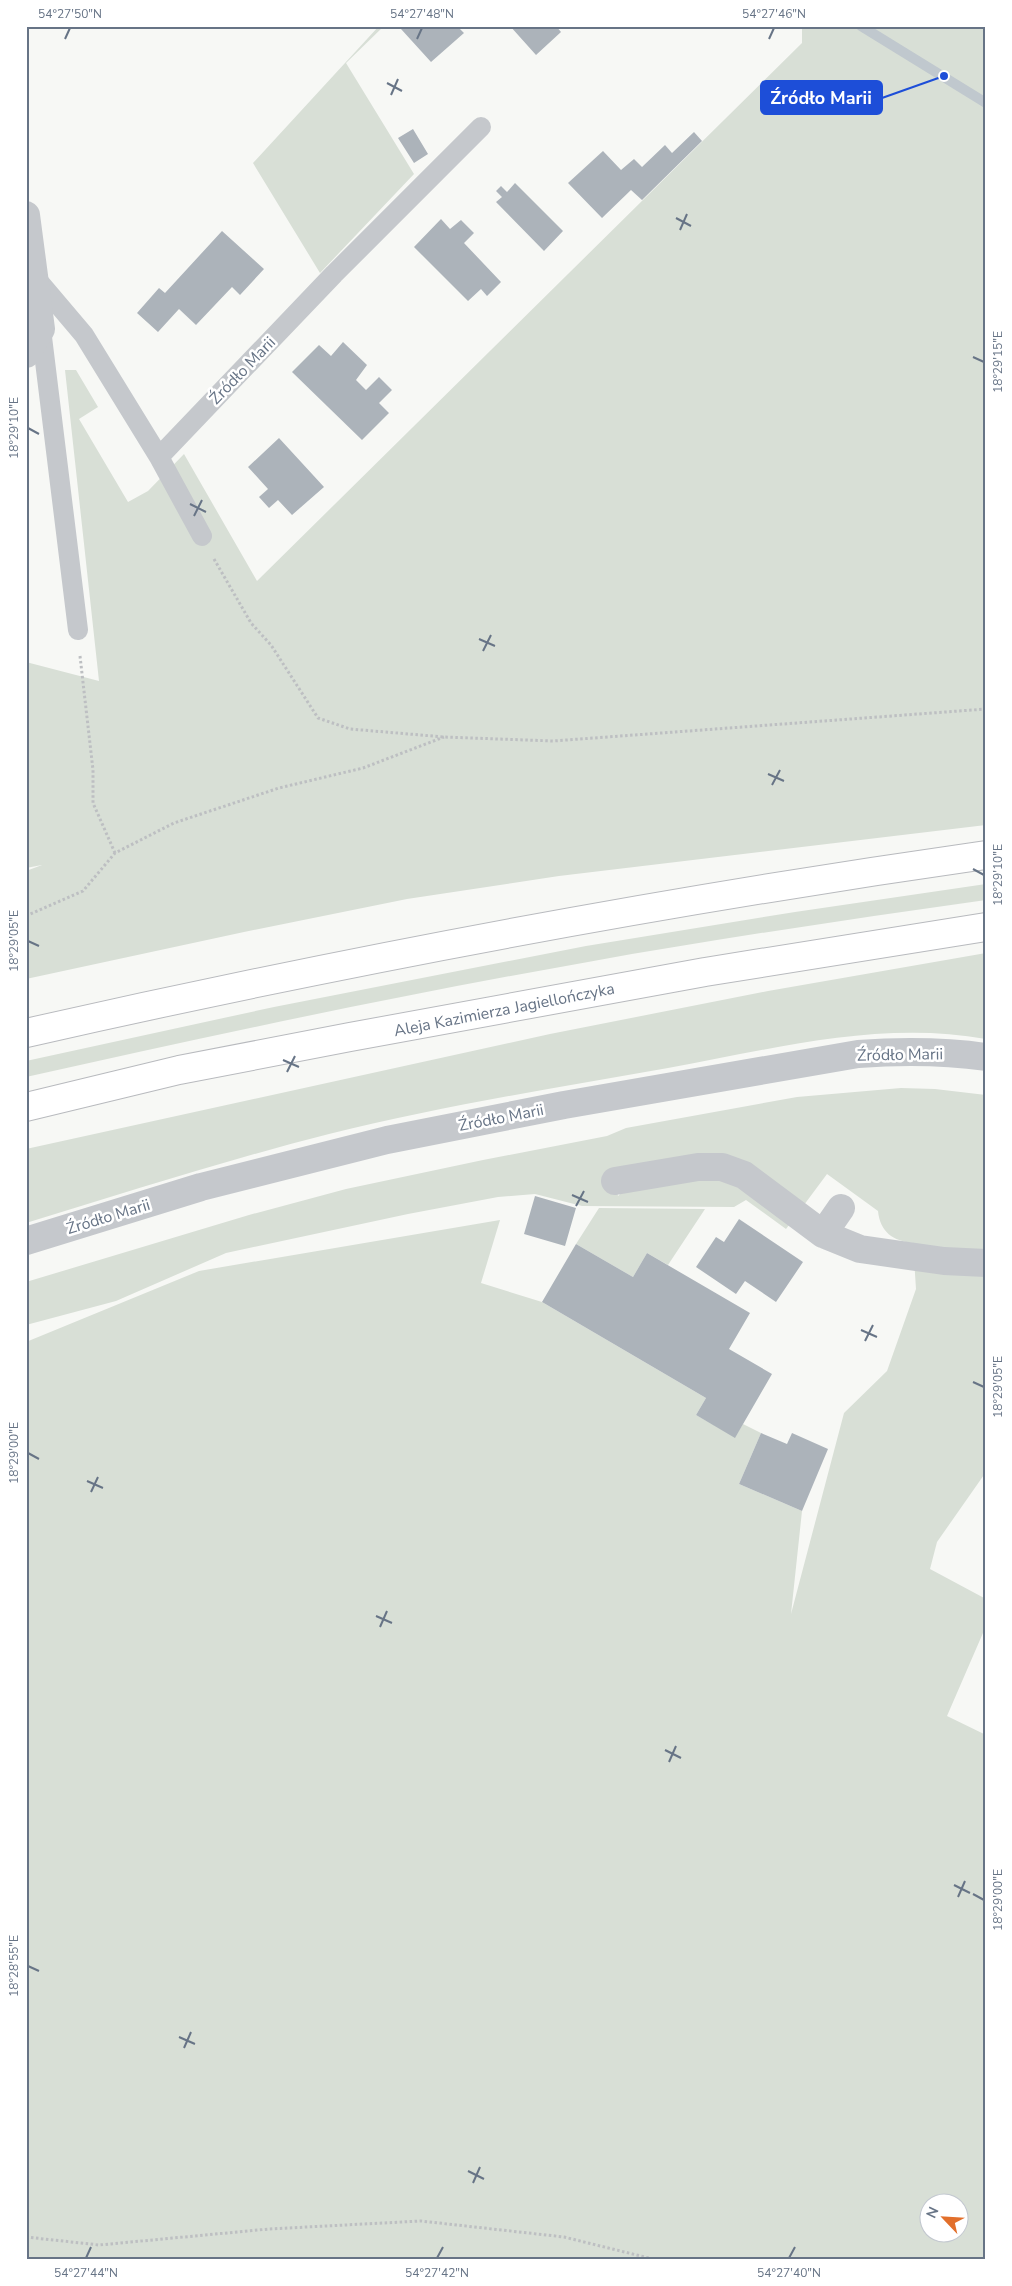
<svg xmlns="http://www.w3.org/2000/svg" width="1012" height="2286" font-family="'Nunito Sans',sans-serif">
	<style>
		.green { fill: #d8dfd6; fill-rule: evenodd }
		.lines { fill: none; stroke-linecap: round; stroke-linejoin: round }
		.stream { stroke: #c0c8ce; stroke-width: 10 }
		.building { fill: #acb3ba }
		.motorway-casing { stroke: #b8babe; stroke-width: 30 }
		.path { stroke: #bdbfc2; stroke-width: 3; stroke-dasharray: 2.5 2.5; stroke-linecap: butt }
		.service { stroke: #c5c8cc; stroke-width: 20 }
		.minor { stroke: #c5c8cc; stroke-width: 28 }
		.motorway { stroke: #fff; stroke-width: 28 }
		.ticks { fill: none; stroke: #677486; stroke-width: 2 }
		.labels { text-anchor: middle; stroke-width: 5; stroke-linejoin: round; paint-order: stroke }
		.street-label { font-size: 16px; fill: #677486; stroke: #fff }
		.leader { fill: none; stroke: #1d4ed8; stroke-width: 2 }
		.callout-dot { fill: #1d4ed8; stroke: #fff; stroke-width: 2 }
		.callout { fill: #1d4ed8; stroke: #1d4ed8; stroke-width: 2 }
		.callout-label { font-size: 18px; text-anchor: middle; font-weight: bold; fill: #fff }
		.neatline { fill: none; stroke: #677486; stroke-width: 2 }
		.ticks-label { font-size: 12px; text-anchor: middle; fill: #677486 }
	</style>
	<rect width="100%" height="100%" fill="#f7f8f5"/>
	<path class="green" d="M379,26H384L346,63L414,174L320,273L253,163Z
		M802,26H986V825L559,876L407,899L244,932L26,979V871L42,865L26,868V662L99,681L65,370H76L98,407L79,419L128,502L148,491L184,454L257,581L802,43Z
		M986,884V900C853,919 720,938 588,962C400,995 213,1035 26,1077V1061L274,1007L586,946L795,912Z
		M986,953V1039C879,1020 773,1049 668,1068C555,1088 441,1106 329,1134C227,1160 127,1192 26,1223V1149L550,1034L768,991Z
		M901,1088L935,1089L986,1095V1472L937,1542L930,1569L986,1599V1626L947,1716L986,1735V2260H26V1342L199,1271L500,1220L481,1283L542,1302L706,1398L696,1415L735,1437L743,1424L761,1433L739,1484L802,1511L791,1614L844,1413L887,1371L916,1289L913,1243C893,1241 880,1232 878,1211L827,1174L801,1209L743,1165L726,1160L704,1159L614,1173L618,1196L627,1187L635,1185C658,1181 705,1170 726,1175C748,1181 774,1207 792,1221L786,1229L746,1200L734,1207L582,1206L535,1194L498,1197L408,1214L226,1253L116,1301L26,1325V1282L249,1215L346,1189L483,1160L607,1136L626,1128L797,1097ZM930,2204H960V2234H930Z
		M599,1208L705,1209L668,1265L647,1253L633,1277L576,1244Z"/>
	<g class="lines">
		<path class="stream" d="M861,26L986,103"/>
	</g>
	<path class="building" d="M404,26H457L464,33L431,62L401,29Z
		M510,26H556L561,32L536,55Z
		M413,129L428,154L414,163L398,138Z
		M694,132L702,141L642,200L631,190L602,218L568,183L603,151L621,170L634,159L642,167L665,145L672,153Z
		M515,183L563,231L544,251L496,202L502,197L496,191L501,186L507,192Z
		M441,219L450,229L461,220L474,233L464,243L501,282L487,296L481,289L468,301L414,247Z
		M222,231L264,269L240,295L232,287L196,325L179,309L158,332L137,313L159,288L165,293Z
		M343,342L367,365L356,380L366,390L379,377L392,390L379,403L389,413L362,440L292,372L319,345L331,356Z
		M279,438L324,487L292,515L278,500L269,508L259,497L268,489L248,467Z
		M535,1196L576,1208L565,1246L524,1234Z
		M739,1219L803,1262L776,1302L745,1281L736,1294L696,1267L716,1237L724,1242Z
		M576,1244L633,1277L647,1253L750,1313L729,1349L772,1374L735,1438L696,1415L706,1398L542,1302Z
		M761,1433L787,1444L792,1433L828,1449L802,1511L739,1484Z"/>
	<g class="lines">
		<defs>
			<path id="motorway" d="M26,1033C344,961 663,901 986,855
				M26,1107L179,1070L350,1037L705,972L986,927"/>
		</defs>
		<use href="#motorway" class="motorway-casing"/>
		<path class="path" d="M214,559L251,623L271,645L318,718L350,729L444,737L553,741L986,709
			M80,656L93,770V803L115,853
			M26,916L83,891L115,853L174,823L279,788L363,768L444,737
			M26,2237L99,2245L269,2229L421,2221L564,2237L657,2260"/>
		<path class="service" d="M34,276L84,335L159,457L202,536
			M41,329L78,630
			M159,457L334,274L481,127"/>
		<path class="minor" d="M26,215L41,329L26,354
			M615,1181L698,1167H722L744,1175L823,1234L860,1249L944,1261L986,1263
			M823,1234L841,1208
			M26,1241L201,1187L387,1140L564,1105L858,1054C901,1051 943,1051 986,1057"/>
		<use href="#motorway" class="motorway"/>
	</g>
	<path class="ticks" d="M65,39L70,28M417,39L422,28M769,39L774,28M387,83L402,91M391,95L398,79M676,218L691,226M680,230L687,214M973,357L984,362M28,428L39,434M190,504L206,512M194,516L202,500M479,639L495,646M483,651L491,635M768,774L784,781M772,785L780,770M973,869L984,875M28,941L39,946M283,1060L299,1067M287,1072L295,1056M572,1195L588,1202M576,1206L584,1191M861,1330L877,1337M865,1341L873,1325M973,1382L984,1387M28,1453L39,1459M87,1481L103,1488M91,1492L98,1477M376,1616L392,1623M380,1627L387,1611M665,1750L681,1758M669,1762L676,1746M954,1885L970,1893M973,1894L984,1900M958,1897L965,1881M28,1966L39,1971M179,2037L195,2044M184,2048L191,2032M468,2171L484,2179M473,2183L480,2167M86,2258L91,2247M437,2258L443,2247M789,2258L795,2247"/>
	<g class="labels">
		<g class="street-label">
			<text transform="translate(242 370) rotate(-46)" y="6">Źródło Marii</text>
			<text transform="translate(504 1009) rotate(-11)" y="6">Aleja Kazimierza Jagiellończyka</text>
			<text transform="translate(900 1054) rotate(-1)" y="6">Źródło Marii</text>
			<text transform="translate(501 1117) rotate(-11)" y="6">Źródło Marii</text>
			<text transform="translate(108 1216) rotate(-17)" y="6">Źródło Marii</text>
		</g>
	</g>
	<path class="leader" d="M944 76L882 98"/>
	<circle class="callout-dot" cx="944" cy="76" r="5"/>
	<rect class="callout" x="761" y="81" width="121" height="33" rx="5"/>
	<g class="callout-label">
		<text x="821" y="104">Źródło Marii</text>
	</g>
	<rect width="1012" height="2286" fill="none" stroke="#ffffff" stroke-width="55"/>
	<g transform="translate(944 2218) rotate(295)"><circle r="24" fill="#ffffff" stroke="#c2c7cf"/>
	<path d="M0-4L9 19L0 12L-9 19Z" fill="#e26f2b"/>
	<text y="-8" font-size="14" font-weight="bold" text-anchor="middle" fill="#677486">N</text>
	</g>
	<rect x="28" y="28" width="956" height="2230" class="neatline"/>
	<g class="ticks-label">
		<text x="70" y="18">54°27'50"N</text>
		<text x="422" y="18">54°27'48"N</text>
		<text x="774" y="18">54°27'46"N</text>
		<text transform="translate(998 362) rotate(-90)" y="4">18°29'15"E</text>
		<text transform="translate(14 428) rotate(-90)" y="4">18°29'10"E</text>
		<text transform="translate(998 875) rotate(-90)" y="4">18°29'10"E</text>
		<text transform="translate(14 941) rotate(-90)" y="4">18°29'05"E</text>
		<text transform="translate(998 1387) rotate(-90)" y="4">18°29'05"E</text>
		<text transform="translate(14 1453) rotate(-90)" y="4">18°29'00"E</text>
		<text transform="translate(998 1900) rotate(-90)" y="4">18°29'00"E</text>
		<text transform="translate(14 1966) rotate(-90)" y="4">18°28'55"E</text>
		<text x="86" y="2277">54°27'44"N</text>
		<text x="437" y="2277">54°27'42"N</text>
		<text x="789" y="2277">54°27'40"N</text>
	</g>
</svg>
